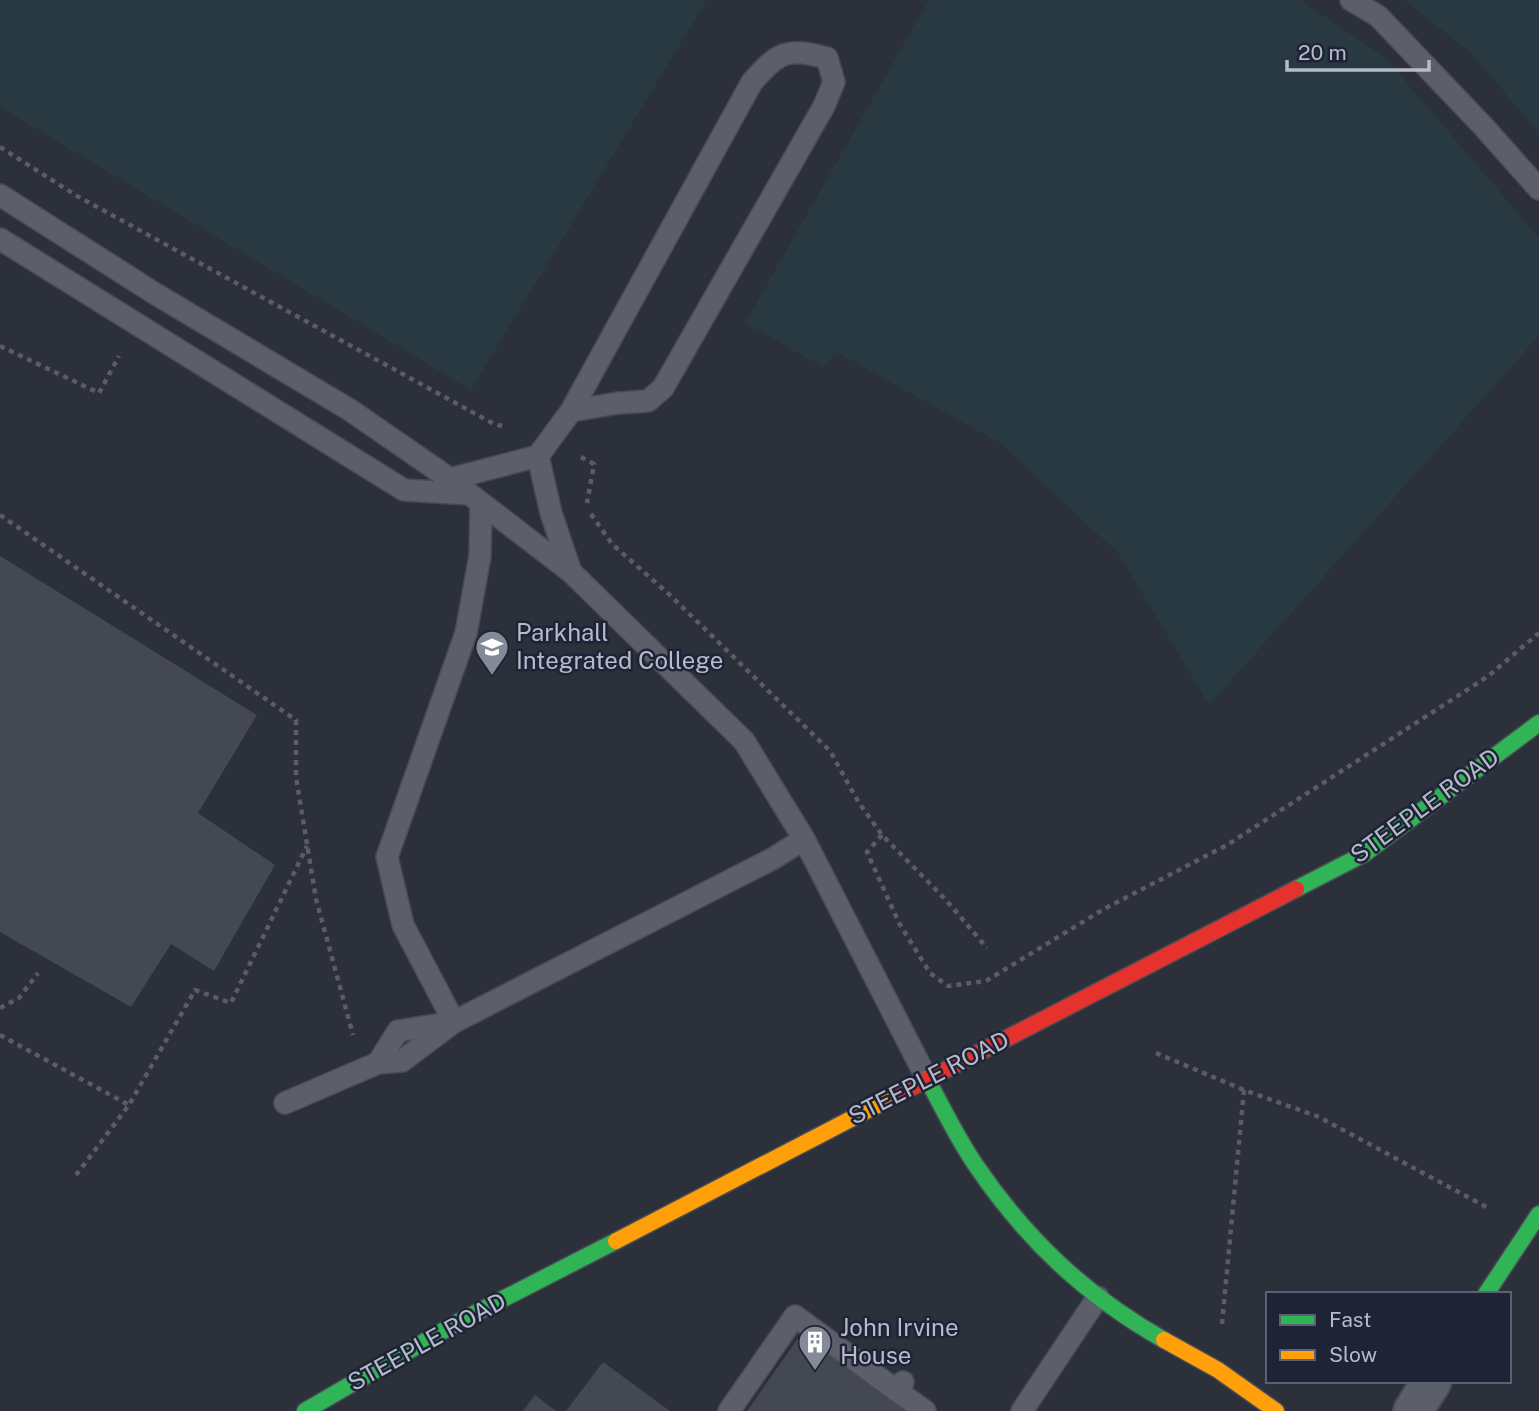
<svg xmlns="http://www.w3.org/2000/svg" width="1539" height="1411" font-family="'Public Sans',sans-serif">
	<style>
		.green { fill: #283941 }
		.building { fill: #444852 }
		.lines { fill: none; stroke-linecap: round; stroke-linejoin: round }
		.lane-casing { stroke: #474b54; stroke-width: 24 }
		.street-casing { stroke: #474b54; stroke-width: 42 }
		.fast-casing { stroke: #474b54; stroke-width: 19 }
		.slow-casing { stroke: #474b54; stroke-width: 19 }
		.jam-casing { stroke: #474b54; stroke-width: 19 }
		.path { stroke: #5a5d65; stroke-width: 4.5; stroke-dasharray: 5 5; stroke-linecap: butt }
		.lane { stroke: #5c5e69; stroke-width: 21 }
		.street { stroke: #5c5e69; stroke-width: 38 }
		.fast { stroke: #30b455; stroke-width: 16 }
		.slow { stroke: #ff9f0a; stroke-width: 16 }
		.jam { stroke: #e5322d; stroke-width: 16 }
		.labels { text-anchor: middle; stroke-width: 5; stroke-linejoin: round; paint-order: stroke }
		.poi-label { font-size: 24px; fill: #b6bacb; stroke: #1e2436; text-anchor: start }
		.street-label { font-size: 24px; fill: #b6bacb; stroke: #1e2436 }
	</style>
	<rect width="100%" height="100%" fill="#2b303b"/>
	<path class="green" d="M0,0H707L471,390L0,107Z
		M929,0H1300L1386,58L1539,238V336L1209,705L1118,553L1000,443L836,352L823,367L745,323Z
		M1404,0H1539V133L1471,53Z"/>
	<path class="building" d="M0,556L257,715L198,813L275,865L214,971L171,944L131,1007L0,932Z
		M801,1334L911,1411H747Z
		M603,1362L670,1411H566Z
		M535,1395L556,1411H523Z"/>
	<g class="lines">
		<defs>
			<path id="lane" d="M1351,0L1378,16L1483,126L1539,189
				M0,195L154,293L350,410L450,479L571,572L744,741L804,839L927,1079
				M0,239L404,490L469,494
				M538,456L551,513L571,572
				M450,479L538,456L571,411L752,82C779,52 786,47 827,58L834,82L824,106L663,388L648,401L618,403L571,411
				M454,1022L403,925L387,857L466,633L480,556L481,504
				M378,1063L398,1031L448,1023
				M285,1103L378,1063L402,1061L454,1022L774,858L804,839
				M903,1382L897,1391L925,1411
				M729,1411L795,1316L897,1391
				M1022,1411L1098,1297"/>
			<path id="street" d="M1413,1411L1432,1381"/>
			<path id="fast" d="M1296,889L1364,854L1539,723
				M927,1079C943,1108 958,1140 977,1167C1027,1240 1086,1296 1164,1340
				M1486,1294L1539,1214
				M305,1411L460,1321L616,1241"/>
			<path id="slow" d="M616,1241L897,1095
				M1164,1340L1218,1370L1276,1411"/>
			<path id="jam" d="M897,1095L1296,889"/>
		</defs>
		<use href="#lane" class="lane-casing"/>
		<use href="#street" class="street-casing"/>
		<use href="#fast" class="fast-casing"/>
		<use href="#slow" class="slow-casing"/>
		<use href="#jam" class="jam-casing"/>
		<path class="path" d="M0,147L77,196L494,424L506,427
			M0,346L99,393L119,356
			M581,457L594,464L587,503
			M591,514L612,544L671,596L830,751L859,803L882,835L946,900L987,948
			M0,515L296,720V777L316,899L353,1035
			M882,835L867,852L899,923L930,973L948,986L986,981L1104,909L1227,845L1487,677L1539,633
			M0,1008L19,998L38,973
			M0,1035L129,1105
			M1156,1053L1244,1090L1319,1117L1490,1209
			M76,1175L129,1105L195,990L231,1003L307,846
			M1222,1324L1244,1090"/>
		<use href="#lane" class="lane"/>
		<use href="#street" class="street"/>
		<use href="#fast" class="fast"/>
		<use href="#slow" class="slow"/>
		<use href="#jam" class="jam"/>
	</g>
	<defs>
		<symbol id="school-pin" viewBox="-11 -11 22 30"><path d="M0 17L-7.5 6A9.5 9.5 0 1 1 7.5 6Z" fill="#858a99" stroke="#1e2436"/><path d="M0-5L7-2L0 1L-7-2ZM-4 1L0 2.5L4 1V4Q0 6-4 4Z" fill="#fff"/></symbol>
		<symbol id="building-pin" viewBox="-11 -11 22 30"><path d="M0 17L-7.5 6A9.5 9.5 0 1 1 7.5 6Z" fill="#858a99" stroke="#1e2436"/><path d="M-4-6H4V6H1V3H-1V6H-4ZM-2.5-4.3h1.7v1.8h-1.7ZM.8-4.3h1.7v1.8H.8ZM-2.5-1h1.7V.8h-1.7ZM.8-1h1.7V.8H.8Z" fill="#fff"/></symbol>
	</defs>
	<g fill-rule="evenodd">
		<use href="#school-pin" x="473" y="628" width="38" height="52"/>
		<use href="#building-pin" x="796" y="1323" width="38" height="52"/>
	</g>
	<g class="labels">
		<g class="poi-label">
			<text x="516" y="641">Parkhall<tspan x="516" dy="28">Integrated College</tspan></text>
			<text x="840" y="1336">John Irvine<tspan x="840" dy="28">House</tspan></text>
		</g>
		<g class="street-label">
			<text transform="translate(1425 806) rotate(-36)" y="8">STEEPLE ROAD</text>
			<text transform="translate(929 1078) rotate(-27)" y="8">STEEPLE ROAD</text>
			<text transform="translate(427 1342) rotate(-29)" y="8">STEEPLE ROAD</text>
		</g>
	</g>
	<rect x="1266" y="1292" width="245" height="91" fill="#1e2436" stroke="#5b6072" stroke-width="2"/>
	<rect x="1280" y="1315" width="35" height="10" fill="#30b455" stroke="#5b6072" stroke-width="2"/>
	<text x="1329" y="1327" font-size="21" fill="#b6bacb">Fast</text>
	<rect x="1280" y="1350" width="35" height="10" fill="#ff9f0a" stroke="#5b6072" stroke-width="2"/>
	<text x="1329" y="1362" font-size="21" fill="#b6bacb">Slow</text>
	<path d="M1287 60v10h142v-10" fill="none" stroke="#b6bacb" stroke-width="3.5"/>
	<text x="1298" y="60" font-size="21" fill="#b6bacb" stroke="#1e2436" stroke-width="5" paint-order="stroke">20 m</text>
</svg>
